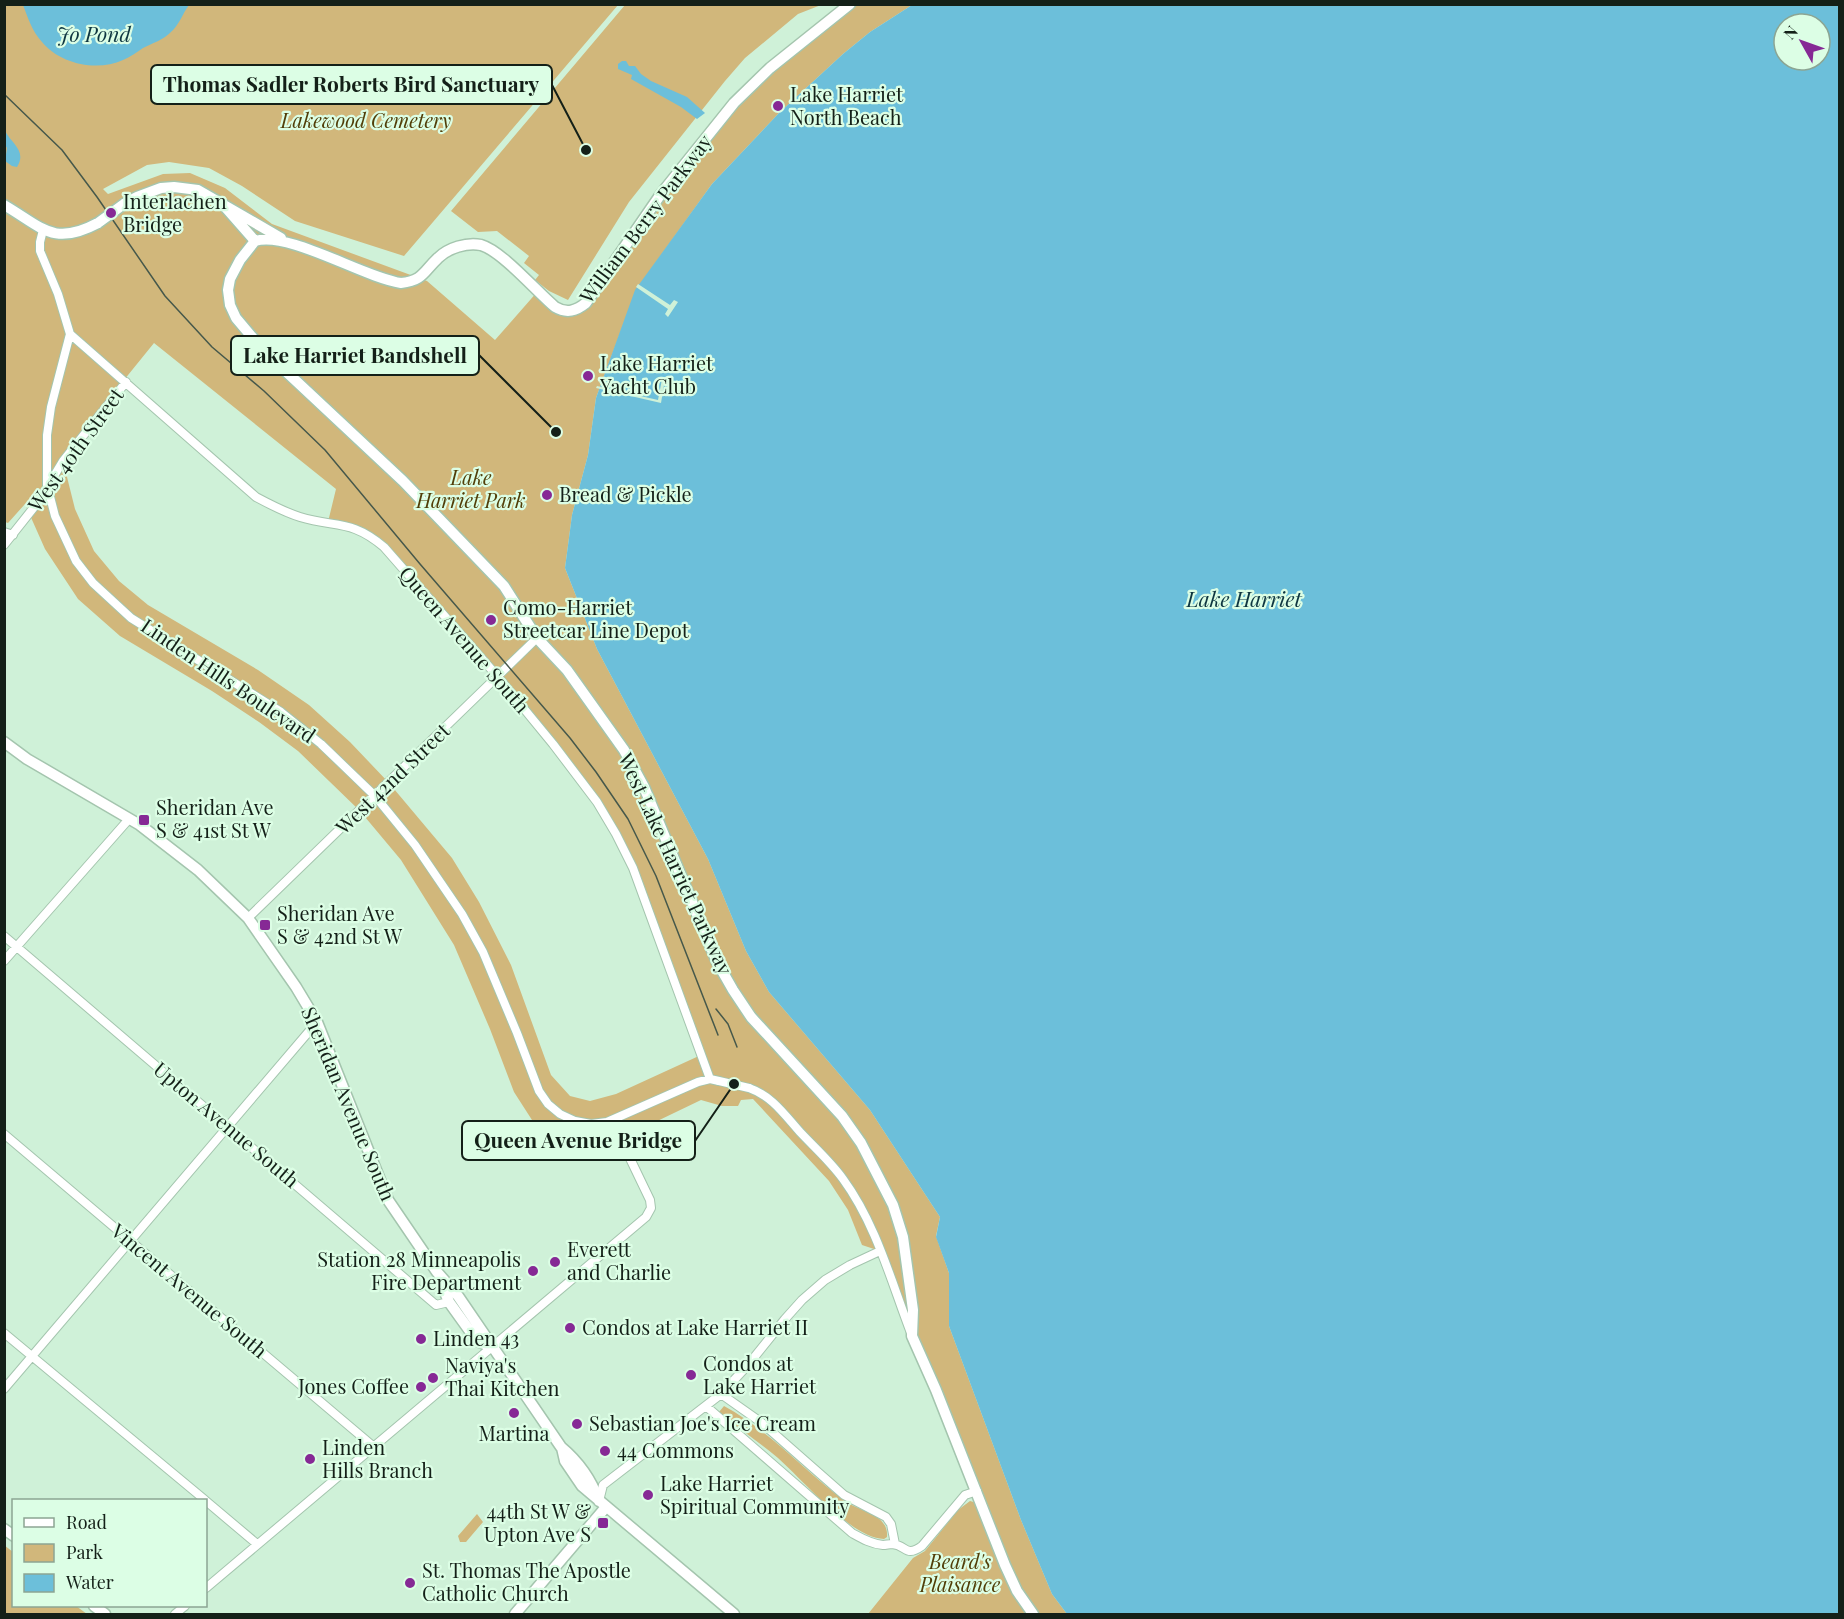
<svg xmlns="http://www.w3.org/2000/svg" width="1844" height="1619" font-family="'Playfair Display',serif">
	<style>
		.green { fill: #d1b77b; fill-rule: evenodd }
		.water { fill: #6cbfda; fill-rule: evenodd }
		.pier { fill: #cff1d8 }
		.lines { fill: none; stroke-linecap: round; stroke-linejoin: round }
		.street-casing { stroke: #a4c5ae; stroke-width: 10 }
		.secondary-casing { stroke: #a4c5ae; stroke-width: 13 }
		.street { stroke: #fff; stroke-width: 8 }
		.secondary { stroke: #fff; stroke-width: 10 }
		.tram { stroke: #46584b; stroke-width: 1.5 }
		.street-bridge-casing { stroke: #a4c5ae; stroke-width: 10; stroke-linecap: butt }
		.secondary-bridge-casing { stroke: #a4c5ae; stroke-width: 13; stroke-linecap: butt }
		.street-bridge { stroke: #fff; stroke-width: 8 }
		.secondary-bridge { stroke: #fff; stroke-width: 10 }
		.poi-dot { fill: #862995; stroke: #dcfee5; stroke-width: 2 }
		.labels { text-anchor: middle; stroke-width: 4.5; stroke-linejoin: round; paint-order: stroke }
		.poi-label { font-size: 20px; fill: #142018; stroke: #dcfee5; text-anchor: start }
		.park-label { font-size: 20px; font-style: italic; fill: #513e08; stroke: #dcfee5 }
		.street-label { font-size: 20px; fill: #142018; stroke: #dcfee5 }
		.water-label { font-size: 21px; font-style: italic; fill: #0e3641; stroke: #dcfee5 }
		.leader { fill: none; stroke: #142018; stroke-width: 2 }
		.callout-dot { fill: #142018; stroke: #dcfee5; stroke-width: 2 }
		.callout { fill: #dcfee5; stroke: #142018; stroke-width: 2 }
		.callout-label { font-size: 21px; text-anchor: middle; font-weight: bold; fill: #142018 }
	</style>
	<rect width="100%" height="100%" fill="#cff1d8"/>
	<path class="green" d="M5,5H618L404,256L295,221L242,186L209,168L169,162L147,165L103,189L108,194L163,174L190,173L225,188L272,224L427,281L495,340L538,291L555,307L574,311L734,103L850,5H912L870,32L843,54L779,113L712,184L636,290L596,398L588,455L572,515L565,568L597,649L708,859L746,951L769,992L870,1110L940,1217L936,1236L949,1273V1326L1021,1520L1052,1594L1067,1614H1033L1017,1591L880,1251L862,1245L848,1210L829,1181L753,1099L741,1100L738,1106H722L701,1100L649,1125L624,1142L604,1145L562,1140L532,1120L514,1092L490,1029L454,945L401,860L360,811L298,751L259,722L212,691L120,636L78,599L45,549L25,504L8,523L5,522ZM154,343L336,489L328,522L372,537L575,772L633,868L701,1055L616,1094L590,1101L570,1096L551,1075L511,965L479,902L452,858L389,783L350,742L309,705L258,670L148,605L119,581L94,551L75,509L63,461L60,459Z
		M625,5H821L798,14L745,58L725,81L629,202L568,300L549,291L535,280L539,275L524,263L529,256L497,231L478,232L451,211Z
		M724,1406C770,1431 804,1471 845,1501C860,1512 889,1514 887,1537L884,1539C851,1538 803,1480 778,1458C759,1442 738,1428 719,1412Z
		M970,1501L977,1503L1028,1614H868L913,1558L925,1551L958,1510Z
		M477,1514L483,1522L466,1542H460L458,1536Z
		M4,1545L13,1552L14,1606H76L87,1614H5Z"/>
	<path class="water" d="M23,5V4L189,5C183,13 179,25 171,32C163,40 153,43 143,48C137,52 130,57 123,60C97,72 60,64 42,42C32,31 28,18 23,5Z
		M912,5H1839V1614H1067L1052,1594L1021,1520L949,1326V1273L936,1237L940,1217L870,1110L769,992L746,951L708,859L597,649L565,568L572,515L588,455L596,398L635,290L712,184L779,113L843,54L870,32ZM1784,24H1820V60H1784Z
		M622,61H626L629,66H635L641,74L651,81L687,97L705,113L697,119L681,107L631,79L632,75L618,69V64Z
		M5,131C12,144 27,151 17,167L12,166L5,161L7,148L5,145Z"/>
	<path class="pier" d="M638,284L670,305L674,300L678,302L668,317L665,314L668,309L636,287Z
		M662,379H665L661,403L596,388L597,386L658,400Z"/>
	<g class="lines">
		<defs>
			<path id="street" d="M43,230L40,242V251L58,294L70,334L51,407L47,435V485L55,516L76,561L93,583L131,618L281,712L321,744L375,796L415,845L462,914L483,952L517,1033L539,1091L548,1104L560,1114L575,1121L591,1124L607,1122L698,1082L710,1079L719,1081
				M70,334L256,497C271,505 284,512 300,517C336,528 351,519 384,547L498,677L553,744L597,802L616,834L633,868L710,1079
				M4,532L13,535
				M4,545L39,501L63,461L126,382
				M248,918L537,638
				M4,936L436,1305L449,1302
				M4,961L129,819
				M749,1088C772,1096 784,1114 800,1132C814,1147 831,1162 843,1179C876,1224 891,1281 911,1333
				M4,1134L374,1447
				M4,1333L205,1500
				M4,1389L317,1022
				M721,1394L762,1423L844,1495L886,1517L891,1524L895,1544
				M707,1407L852,1533C861,1538 871,1544 883,1545C886,1545 889,1544 892,1544C907,1545 905,1558 922,1546L965,1495L977,1491
				M206,1501L257,1544
				M599,1501L603,1485L721,1394L748,1365L785,1319L802,1300L825,1280L850,1265L880,1251
				M206,1588L646,1217L651,1208L650,1200L612,1121
				M175,1614L185,1606"/>
			<path id="secondary" d="M124,204L137,197L161,188L174,187L198,190L281,238
				M4,205C42,227 53,247 98,223
				M226,208L255,241
				M255,241L240,260L230,279L228,290L230,305L236,318L263,350L403,481L504,586L537,638L567,670L624,750L644,787L717,962L733,990L751,1017L842,1116L861,1143L893,1205L903,1237L913,1310L912,1336L936,1390L1005,1565L1017,1591L1033,1614
				M255,241C290,231 362,277 401,283C423,281 424,271 438,258C448,248 467,242 481,245C502,251 537,292 555,307C567,314 576,311 586,303L661,194L734,103L770,68L850,4
				M4,742L27,759L140,825L198,870L248,918L296,987L317,1022L388,1200L437,1272L458,1296L561,1447C579,1462 591,1479 599,1501
				M440,1280L449,1302L477,1341L492,1347
				M562,1448L565,1461L582,1486L734,1614
				M4,1529L14,1536
				M94,1606L105,1614
				M515,1614L606,1507"/>
		</defs>
		<use href="#street" class="street-casing"/>
		<use href="#secondary" class="secondary-casing"/>
		<use href="#street" class="street"/>
		<use href="#secondary" class="secondary"/>
		<path class="tram" d="M4,94L62,150L97,197L165,296L212,347L264,391L325,450L420,564L570,738L596,772L628,819L656,876L718,1035
			M716,1009L728,1024L737,1047"/>
		<defs>
			<path id="street-bridge" d="M719,1081L749,1088"/>
			<path id="secondary-bridge" d="M98,223L124,204"/>
		</defs>
		<use href="#street-bridge" class="street-bridge-casing"/>
		<use href="#secondary-bridge" class="secondary-bridge-casing"/>
		<use href="#street-bridge" class="street-bridge"/>
		<use href="#secondary-bridge" class="secondary-bridge"/>
	</g>
	<g class="poi-dot">
		<circle cx="778" cy="106" r="6"/>
		<circle cx="111" cy="213" r="6"/>
		<circle cx="588" cy="376" r="6"/>
		<circle cx="547" cy="495" r="6"/>
		<circle cx="491" cy="620" r="6"/>
		<rect x="138" y="814" width="12" height="12" rx="3"/>
		<rect x="259" y="919" width="12" height="12" rx="3"/>
		<circle cx="555" cy="1262" r="6"/>
		<circle cx="533" cy="1271" r="6"/>
		<circle cx="570" cy="1328" r="6"/>
		<circle cx="421" cy="1339" r="6"/>
		<circle cx="691" cy="1375" r="6"/>
		<circle cx="433" cy="1378" r="6"/>
		<circle cx="421" cy="1387" r="6"/>
		<circle cx="514" cy="1413" r="6"/>
		<circle cx="577" cy="1424" r="6"/>
		<circle cx="605" cy="1451" r="6"/>
		<circle cx="310" cy="1459" r="6"/>
		<circle cx="648" cy="1495" r="6"/>
		<rect x="597" y="1517" width="12" height="12" rx="3"/>
		<circle cx="410" cy="1583" r="6"/>
	</g>
	<g class="labels">
		<g class="poi-label">
			<text x="790" y="102">Lake Harriet<tspan x="790" dy="23">North Beach</tspan></text>
			<text x="123" y="209">Interlachen<tspan x="123" dy="23">Bridge</tspan></text>
			<text x="600" y="371">Lake Harriet<tspan x="600" dy="23">Yacht Club</tspan></text>
			<text x="559" y="502">Bread &amp; Pickle</text>
			<text x="503" y="615">Como-Harriet<tspan x="503" dy="23">Streetcar Line Depot</tspan></text>
			<text x="156" y="815">Sheridan Ave<tspan x="156" dy="23">S &amp; 41st St W</tspan></text>
			<text x="277" y="921">Sheridan Ave<tspan x="277" dy="23">S &amp; 42nd St W</tspan></text>
			<text x="567" y="1257">Everett<tspan x="567" dy="23">and Charlie</tspan></text>
			<text x="521" y="1267" text-anchor="end">Station 28 Minneapolis<tspan x="521" dy="23">Fire Department</tspan></text>
			<text x="582" y="1335">Condos at Lake Harriet II</text>
			<text x="433" y="1346">Linden 43</text>
			<text x="703" y="1371">Condos at<tspan x="703" dy="23">Lake Harriet</tspan></text>
			<text x="445" y="1373">Naviya's<tspan x="445" dy="23">Thai Kitchen</tspan></text>
			<text x="409" y="1394" text-anchor="end">Jones Coffee</text>
			<text x="589" y="1431">Sebastian Joe's Ice Cream</text>
			<text x="514" y="1441" text-anchor="middle">Martina</text>
			<text x="322" y="1455">Linden<tspan x="322" dy="23">Hills Branch</tspan></text>
			<text x="617" y="1458">44 Commons</text>
			<text x="660" y="1491">Lake Harriet<tspan x="660" dy="23">Spiritual Community</tspan></text>
			<text x="591" y="1519" text-anchor="end">44th St W &amp;<tspan x="591" dy="23">Upton Ave S</tspan></text>
			<text x="422" y="1578">St. Thomas The Apostle<tspan x="422" dy="23">Catholic Church</tspan></text>
		</g>
		<g class="park-label">
			<text x="366" y="128">Lakewood Cemetery</text>
			<text x="471" y="485">Lake<tspan x="471" dy="23">Harriet Park</tspan></text>
			<text x="960" y="1569">Beard's<tspan x="960" dy="23">Plaisance</tspan></text>
		</g>
		<g class="street-label">
			<text transform="translate(646 219) rotate(-53)" y="7">William Berry Parkway</text>
			<text transform="translate(76 450) rotate(-54)" y="7">West 40th Street</text>
			<text transform="translate(464 640) rotate(49)" y="7">Queen Avenue South</text>
			<text transform="translate(228 681) rotate(34)" y="7">Linden Hills Boulevard</text>
			<text transform="translate(393 779) rotate(-44)" y="7">West 42nd Street</text>
			<text transform="translate(675 864) rotate(65)" y="7">West Lake Harriet Parkway</text>
			<text transform="translate(348 1104) rotate(67)" y="7">Sheridan Avenue South</text>
			<text transform="translate(226 1125) rotate(40)" y="7">Upton Avenue South</text>
			<text transform="translate(189 1291) rotate(40)" y="7">Vincent Avenue South</text>
		</g>
		<g class="water-label">
			<text x="94" y="42">Jo Pond</text>
			<text x="1244" y="607">Lake Harriet</text>
		</g>
	</g>
	<path class="leader" d="M586 150L552 85M556 432L479 355M734 1084L695 1141"/>
	<g class="callout-dot">
		<circle cx="586" cy="150" r="6"/>
		<circle cx="556" cy="432" r="6"/>
		<circle cx="734" cy="1084" r="6"/>
	</g>
	<g class="callout">
		<rect x="151" y="65" width="401" height="39" rx="6"/>
		<rect x="231" y="336" width="248" height="39" rx="6"/>
		<rect x="462" y="1121" width="233" height="39" rx="6"/>
	</g>
	<g class="callout-label">
		<text x="351" y="92">Thomas Sadler Roberts Bird Sanctuary</text>
		<text x="355" y="363">Lake Harriet Bandshell</text>
		<text x="578" y="1148">Queen Avenue Bridge</text>
	</g>
	<rect width="1844" height="1619" fill="none" stroke="#142018" stroke-width="12"/>
	<rect x="12" y="1499" width="195" height="108" fill="#dcfee5" stroke="#8ca593" stroke-width="1.5"/>
	<rect x="24" y="1518" width="30" height="9" fill="#ffffff" stroke="#8ca593" stroke-width="1.5"/>
	<text x="66" y="1529" font-size="18" fill="#142018">Road</text>
	<rect x="24" y="1544" width="30" height="18" fill="#d1b77b" stroke="#8ca593" stroke-width="1.5"/>
	<text x="66" y="1559" font-size="18" fill="#142018">Park</text>
	<rect x="24" y="1574" width="30" height="18" fill="#6cbfda" stroke="#8ca593" stroke-width="1.5"/>
	<text x="66" y="1589" font-size="18" fill="#142018">Water</text>
	<g transform="translate(1802 42) rotate(310)"><circle r="28" fill="#dcfee5" stroke="#8ca593" stroke-width="1.5"/>
	<path d="M0-4.5L10 22L0 15L-10 22Z" fill="#862995"/>
	<text y="-9" font-size="16" font-weight="bold" text-anchor="middle" fill="#142018">N</text>
	</g>
</svg>
